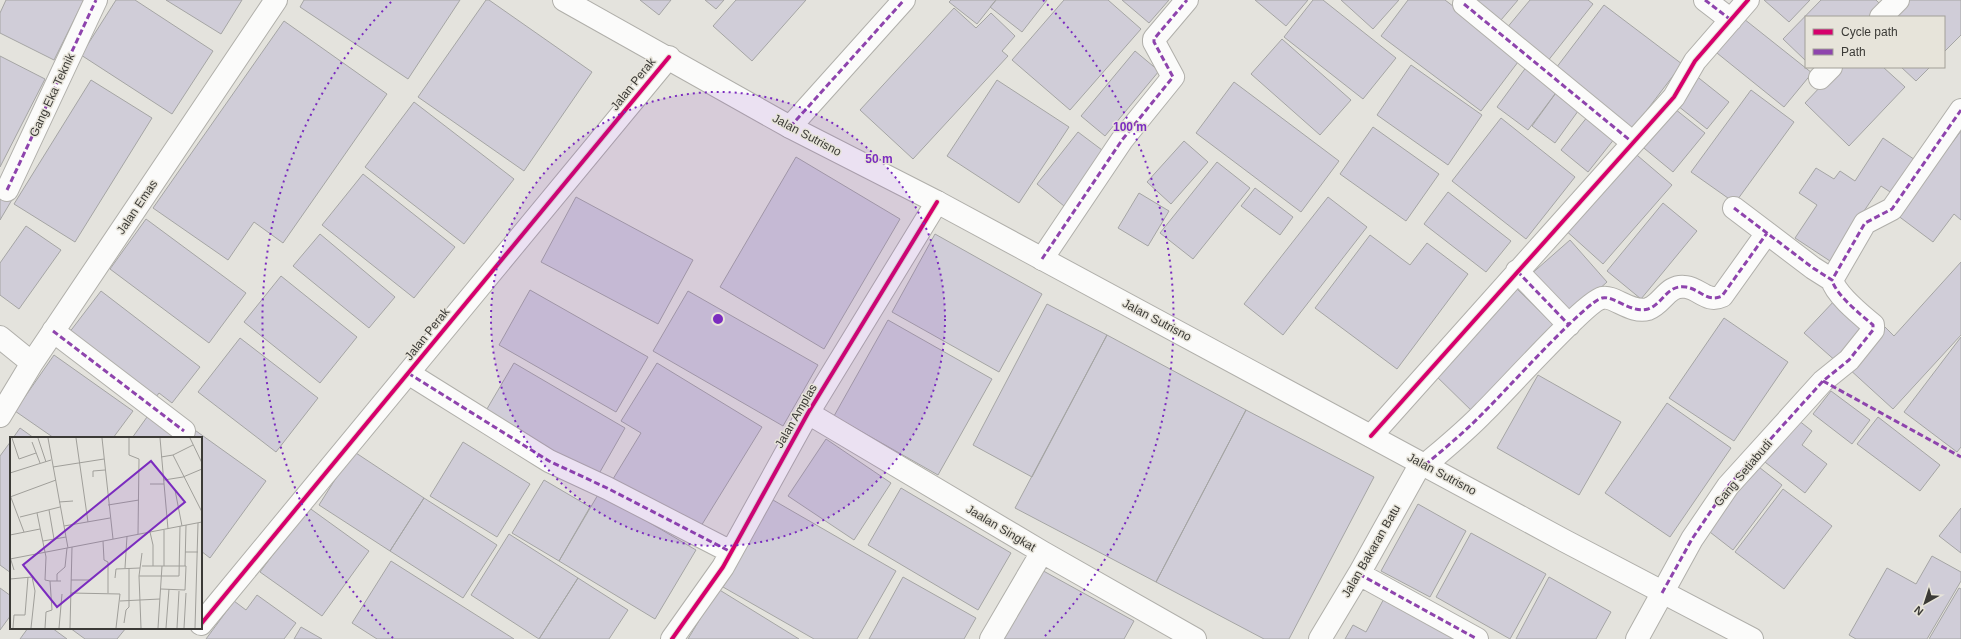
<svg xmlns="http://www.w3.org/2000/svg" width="1961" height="639" font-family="Helvetica,sans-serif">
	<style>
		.building { fill: #d0cdd8; stroke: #a5a5a4 }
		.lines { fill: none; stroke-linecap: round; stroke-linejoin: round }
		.minor-casing { stroke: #b0afaa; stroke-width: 24 }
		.primary-casing { stroke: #b0afaa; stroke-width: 24 }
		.minor { stroke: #fbfbfa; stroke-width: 22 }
		.primary { stroke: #fbfbfa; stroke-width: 22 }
		.quiet { stroke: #8e44ad; stroke-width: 3; stroke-dasharray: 6 3; stroke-linecap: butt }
		.cycleway-casing { stroke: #e7e4da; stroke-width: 6 }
		.cycleway { stroke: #d6006c; stroke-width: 4 }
		.ring { fill: none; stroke: #7b2cbf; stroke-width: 2; stroke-dasharray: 2 4 }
		.labels { text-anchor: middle; stroke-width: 3; stroke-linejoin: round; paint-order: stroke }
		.street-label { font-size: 12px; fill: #3b3a36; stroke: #e7e4da }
		.inset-road { fill: none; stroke: #a09f9a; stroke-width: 1 }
		.view { fill: #7b2cbf; fill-opacity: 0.15; stroke: #7b2cbf; stroke-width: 2 }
		.inset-edge { fill: none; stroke: #3b3a36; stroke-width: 2 }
		.centre { fill: #7b2cbf; stroke: #e7e4da; stroke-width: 2 }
		.ring-label { font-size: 12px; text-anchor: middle; font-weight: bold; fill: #7b2cbf; stroke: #e7e4da; stroke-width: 3; stroke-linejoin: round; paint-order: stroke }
	</style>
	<rect width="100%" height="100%" fill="#e4e3dd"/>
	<path class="building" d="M6,0H84L54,60L0,33V13Z
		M116,0H135L213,51L172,114L81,55Z
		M166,0H242L221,34Z
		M304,0H460L408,79L300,7Z
		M486,0H489L592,72L524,171L418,97Z
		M640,0H671L659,15Z
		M705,0H724L716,9Z
		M736,0H806L752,61L713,26Z
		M951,0H996L977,24L949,2Z
		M996,0H1047L1022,32L990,7Z
		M1064,0H1108L1141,29L1070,110L1012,60Z
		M1122,0H1169L1149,23Z
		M1255,0H1308L1286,26Z
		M1313,0H1323L1396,58L1363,99L1284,37Z
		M1341,0H1399L1373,29Z
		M1408,0H1445L1521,58L1481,111L1381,36Z
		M1476,0H1518L1501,20Z
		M1530,0H1588L1593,4L1547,62L1506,29Z
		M1764,0H1810L1789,22Z
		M1821,0H1876L1881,5L1869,17H1806V61L1783,39Z
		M1905,0H1961V35L1944,52V17H1889Z
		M1604,5L1682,64L1631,131L1553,72Z
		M954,8L976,28L991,13L1015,36L1002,51L1008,56L913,159L860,110Z
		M1739,15L1812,73L1784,107L1712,49Z
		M284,21L387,94L283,243L254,222L228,260L153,208Z
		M1282,39L1351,100L1320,135L1251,74Z
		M1135,51L1159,71L1105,136L1081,116Z
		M0,56L45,79L0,167Z
		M1411,65L1482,115L1448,165L1377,115Z
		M1527,66L1558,90L1528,130L1497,107Z
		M1839,67H1883L1905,87L1849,146L1805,103Z
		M1901,67H1930L1916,81Z
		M1695,75L1729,102L1707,129L1673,102Z
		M91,80L152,118L75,242L14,204Z
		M997,80L1069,127L1019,203L947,156Z
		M1234,82L1339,161L1301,212L1196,133Z
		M1558,90L1581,107L1555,143L1532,126Z
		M1751,90L1794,122L1735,203L1691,172Z
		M414,102L514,179L464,244L365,167Z
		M1670,105L1705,133L1673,172L1639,144Z
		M1588,116L1615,138L1588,172L1561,150Z
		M1501,118L1575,177L1526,239L1452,181Z
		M1373,127L1439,174L1406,221L1340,174Z
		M1961,131V220L1954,214L1933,242L1897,215Z
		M1078,132L1106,153L1064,206L1037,184Z
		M1883,138L1921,164L1898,197L1881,186L1830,261L1795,238L1817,205L1799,193L1816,168L1834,179L1840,171L1855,181Z
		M1184,141L1208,162L1171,204L1147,182Z
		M1631,150L1672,185L1603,264L1563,228Z
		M796,157L900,219L824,349L720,287Z
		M1217,162L1250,188L1193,259L1160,233Z
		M363,174L455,247L414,298L322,225Z
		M1255,188L1293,217L1280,235L1241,206Z
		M0,191L13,198L0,220Z
		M1448,192L1511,241L1486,272L1424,224Z
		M1139,193L1169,211L1148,246L1118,228Z
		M576,197L693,260L658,324L541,262Z
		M1328,197L1367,227L1283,335L1244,304Z
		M1663,203L1697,231L1641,299L1607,271Z
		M146,219L246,293L209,343L110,269Z
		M26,226L61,250L19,309L0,295V263Z
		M320,234L395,297L369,328L293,266Z
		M935,234L1042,294L999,372L892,312Z
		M1370,235L1410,265L1427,243L1468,274L1397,369L1315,308Z
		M1570,240L1607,282L1567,318L1529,276Z
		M1961,262V335L1893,409L1848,368L1885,327L1894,336Z
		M281,276L357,337L320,383L244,322Z
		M1515,287L1561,332L1477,416L1431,371Z
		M530,290L648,357L616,412L499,345Z
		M101,291L200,367L172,403L159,393L145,412L59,346Z
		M688,291L818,365L783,426L653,351Z
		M1836,299L1869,329L1838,363L1804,333Z
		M1047,304L1107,335L1032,477L973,445Z
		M1724,318L1788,362L1734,441L1669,398Z
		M888,320L992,379L938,475L834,416Z
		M1107,335L1246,410L1156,582L1015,508Z
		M1961,337V447L1957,452L1904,412Z
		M240,338L318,398L276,452L198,392Z
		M54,355L133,411L113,438H54L15,411Z
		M514,363L625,428L596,479L484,414Z
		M657,363L762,427L698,531L613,479L641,433L621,421Z
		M1538,375L1621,422L1579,495L1497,448Z
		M1831,391L1870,420L1852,444L1813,414Z
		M157,403L266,481L210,558L201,551V438H132Z
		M1667,403L1731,448L1670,537L1605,493Z
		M1246,410L1374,477L1289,639H1264L1156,582Z
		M1793,416L1812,431L1802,445L1827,464L1805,493L1761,459Z
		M1878,417L1940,465L1920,491L1857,444Z
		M20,428L34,438H13Z
		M826,439L891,483L854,540L788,496Z
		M11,441V573L0,565V456Z
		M463,442L530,484L497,537L430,496Z
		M353,451L424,498L390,551L319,505Z
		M1755,464L1782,485L1733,550L1706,529Z
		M544,480L590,507L559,561L512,533Z
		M901,488L1011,553L978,610L868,545Z
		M1783,489L1832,526L1784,589L1735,552Z
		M599,493L696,550L655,619L559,561Z
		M424,498L497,545L463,598L390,551Z
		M773,500L896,571L857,639H814L723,587Z
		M1418,504L1466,531L1430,597L1381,571Z
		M308,507L369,551L322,616L260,572Z
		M1961,508V553L1939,536Z
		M1471,533L1546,574L1510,639L1436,597Z
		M509,534L578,578L539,639L471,595Z
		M1932,556L1961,572V581L1927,639H1856L1849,635L1887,568L1916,584Z
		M391,561L514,639H377L352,623Z
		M1038,568L1134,621L1124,639H999Z
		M903,577L976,618L964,639H869Z
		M1549,577L1611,612L1596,639H1516Z
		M578,578L628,610L609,639H539Z
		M0,588L11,596V615L0,630Z
		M1959,588L1961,589V639H1929Z
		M718,589L799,639H688Z
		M1387,593L1467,639H1345L1353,625L1366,632Z
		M257,595L296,623L284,639H206L234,601L246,610Z
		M301,627L322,639H294Z
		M28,628H52L67,639H20Z
		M70,628H126L117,639H85Z"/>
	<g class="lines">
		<defs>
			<path id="minor" d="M1705,0L1731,20
				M1464,4L1632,142
				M1881,17L1898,0
				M1820,78L1831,67
				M790,127L904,0
				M7,190L96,0
				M1734,208L1813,268L1832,280L1865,223L1892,209L1961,110
				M1042,259L1122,140L1173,77L1154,42V39L1187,0
				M1517,271L1569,325
				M53,331L184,431
				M0,337L32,363
				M408,373L549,461L607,488L731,552
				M808,413L1042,552L1195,639
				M0,416L32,363L276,0
				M1371,436L1674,97L1695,61L1748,0
				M1425,465C1445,448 1466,431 1484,412C1502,395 1586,301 1602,298C1614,295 1631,314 1648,309C1663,304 1667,284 1686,287C1700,289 1707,303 1722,296L1767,233
				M1359,574L1477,639
				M201,624L669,57
				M672,639L723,567L808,413L937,202
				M991,639L1042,552
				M1320,639L1359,574L1421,463
				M1637,639L1692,539L1728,486L1823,381L1849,360L1873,330V325C1860,314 1836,295 1832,280"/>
			<path id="primary" d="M564,0L790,127L937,202L1565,541L1752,639"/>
		</defs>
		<use href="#minor" class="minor-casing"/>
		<use href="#primary" class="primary-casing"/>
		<use href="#minor" class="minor"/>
		<use href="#primary" class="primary"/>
		<path class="quiet" d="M1705,0L1731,20
			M1464,4L1632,142
			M790,127L904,0
			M7,190L96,0
			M1734,208L1813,268L1832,280L1865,223L1892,209L1961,110
			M1042,259L1122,140L1173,77L1154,42V39L1187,0
			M1517,271L1569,325
			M53,331L184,431
			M408,373L549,461L607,488L731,552
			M1823,381L1961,457
			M1425,465C1445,448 1466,431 1484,412C1502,395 1586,301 1602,298C1614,295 1631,314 1648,309C1663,304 1667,284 1686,287C1700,289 1707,303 1722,296L1767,233
			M1359,574L1477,639
			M1662,593L1692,539L1728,486L1823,381L1849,360L1873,330V325C1860,314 1836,295 1832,280"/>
		<defs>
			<path id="cycleway" d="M1371,436L1674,97L1695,61L1748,0
				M201,624L669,57
				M672,639L723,567L808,413L937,202"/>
		</defs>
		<use href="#cycleway" class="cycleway-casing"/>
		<use href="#cycleway" class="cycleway"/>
	</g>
	<circle cx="718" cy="319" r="227" fill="#7b2cbf" fill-opacity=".12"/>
	<g class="ring">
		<circle cx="718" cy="319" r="227"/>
		<path d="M393 638A455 455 0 0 1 393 0M1043 0A455 455 0 0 1 1043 638"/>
	</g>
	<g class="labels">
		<g class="street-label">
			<text transform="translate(633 84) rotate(-51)" y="4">Jalan Perak</text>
			<text transform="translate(52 95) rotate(-65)" y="4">Gang Eka Teknik</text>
			<text transform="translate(807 135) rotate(28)" y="4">Jalan Sutrisno</text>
			<text transform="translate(137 207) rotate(-56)" y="4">Jalan Emas</text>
			<text transform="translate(1157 320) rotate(28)" y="4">Jalan Sutrisno</text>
			<text transform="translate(427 334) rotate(-51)" y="4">Jalan Perak</text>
			<text transform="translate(796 416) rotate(-60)" y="4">Jalan Amplas</text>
			<text transform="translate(1743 473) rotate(-50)" y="4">Gang Setiabudi</text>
			<text transform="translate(1442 474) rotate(28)" y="4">Jalan Sutrisno</text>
			<text transform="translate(1001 528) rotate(31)" y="4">Jaalan Singkat</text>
			<text transform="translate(1371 551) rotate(-60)" y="4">Jalan Bakaran Batu</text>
		</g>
	</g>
	<g transform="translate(10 437)">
		<rect width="192" height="192" fill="#e4e3dd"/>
		<path class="inset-road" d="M2,1L9,22L26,16M28,1L36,25M38,1L58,111M66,1L78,85M92,1L103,102M119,1V18L129,22L128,97M150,1L158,92M180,1L192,26M22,5L30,26M163,18L192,75M151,20L163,18L183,8M43,30L94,22M0,36L41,23M83,40V34L95,33M154,43L173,40L192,32M140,47H154M165,53L172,89M0,58L14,95M0,60L46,43M49,65L63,64M98,68L129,63M39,73L44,102M27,76L36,120L35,143L40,144M10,80L50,70M54,89L100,81M154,93V129M140,95L143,108V129M0,98L30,92M33,104L56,100M93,104L94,123L98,125V156M175,115H188M0,120L4,133M0,122L192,85M132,129H176L175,153L151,152M175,129L176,88M115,131L117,99M129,139H169L170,89M105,141L106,132L130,131M0,142L22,140L25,154L21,191M61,143H79M47,144V137L55,130L57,111M61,156L110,157L106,191M110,164L150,162M114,186L116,173L119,170V131M3,191L4,178H15L18,140M35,191L36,175L42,173L40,144H51M49,191L52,157M60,191L62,110M131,191L129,139L132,116M148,191L152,129M156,191L159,152M167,191L169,154M174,191L176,156M185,191L188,86"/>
		<path class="view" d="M141,24L175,65L47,170L13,128Z"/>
		<rect width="192" height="192" class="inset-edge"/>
	</g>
	<circle cx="718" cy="319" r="6" class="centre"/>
	<g class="ring-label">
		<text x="1130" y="131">100 m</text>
		<text x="879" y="163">50 m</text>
	</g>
	<rect x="1805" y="16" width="140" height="52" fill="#e7e4da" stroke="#a2a098"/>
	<rect x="1813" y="29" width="20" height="6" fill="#d6006c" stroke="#a2a098"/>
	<text x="1841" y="36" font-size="12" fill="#3b3a36">Cycle path</text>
	<rect x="1813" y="49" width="20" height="6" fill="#8e44ad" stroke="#a2a098"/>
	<text x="1841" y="56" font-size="12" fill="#3b3a36">Path</text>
	<g transform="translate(1925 603) rotate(219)" stroke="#e7e4da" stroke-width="3" paint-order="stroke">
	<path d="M0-3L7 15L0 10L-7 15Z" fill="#3b3a36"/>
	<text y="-6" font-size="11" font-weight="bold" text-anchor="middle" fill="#3b3a36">N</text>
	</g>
</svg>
